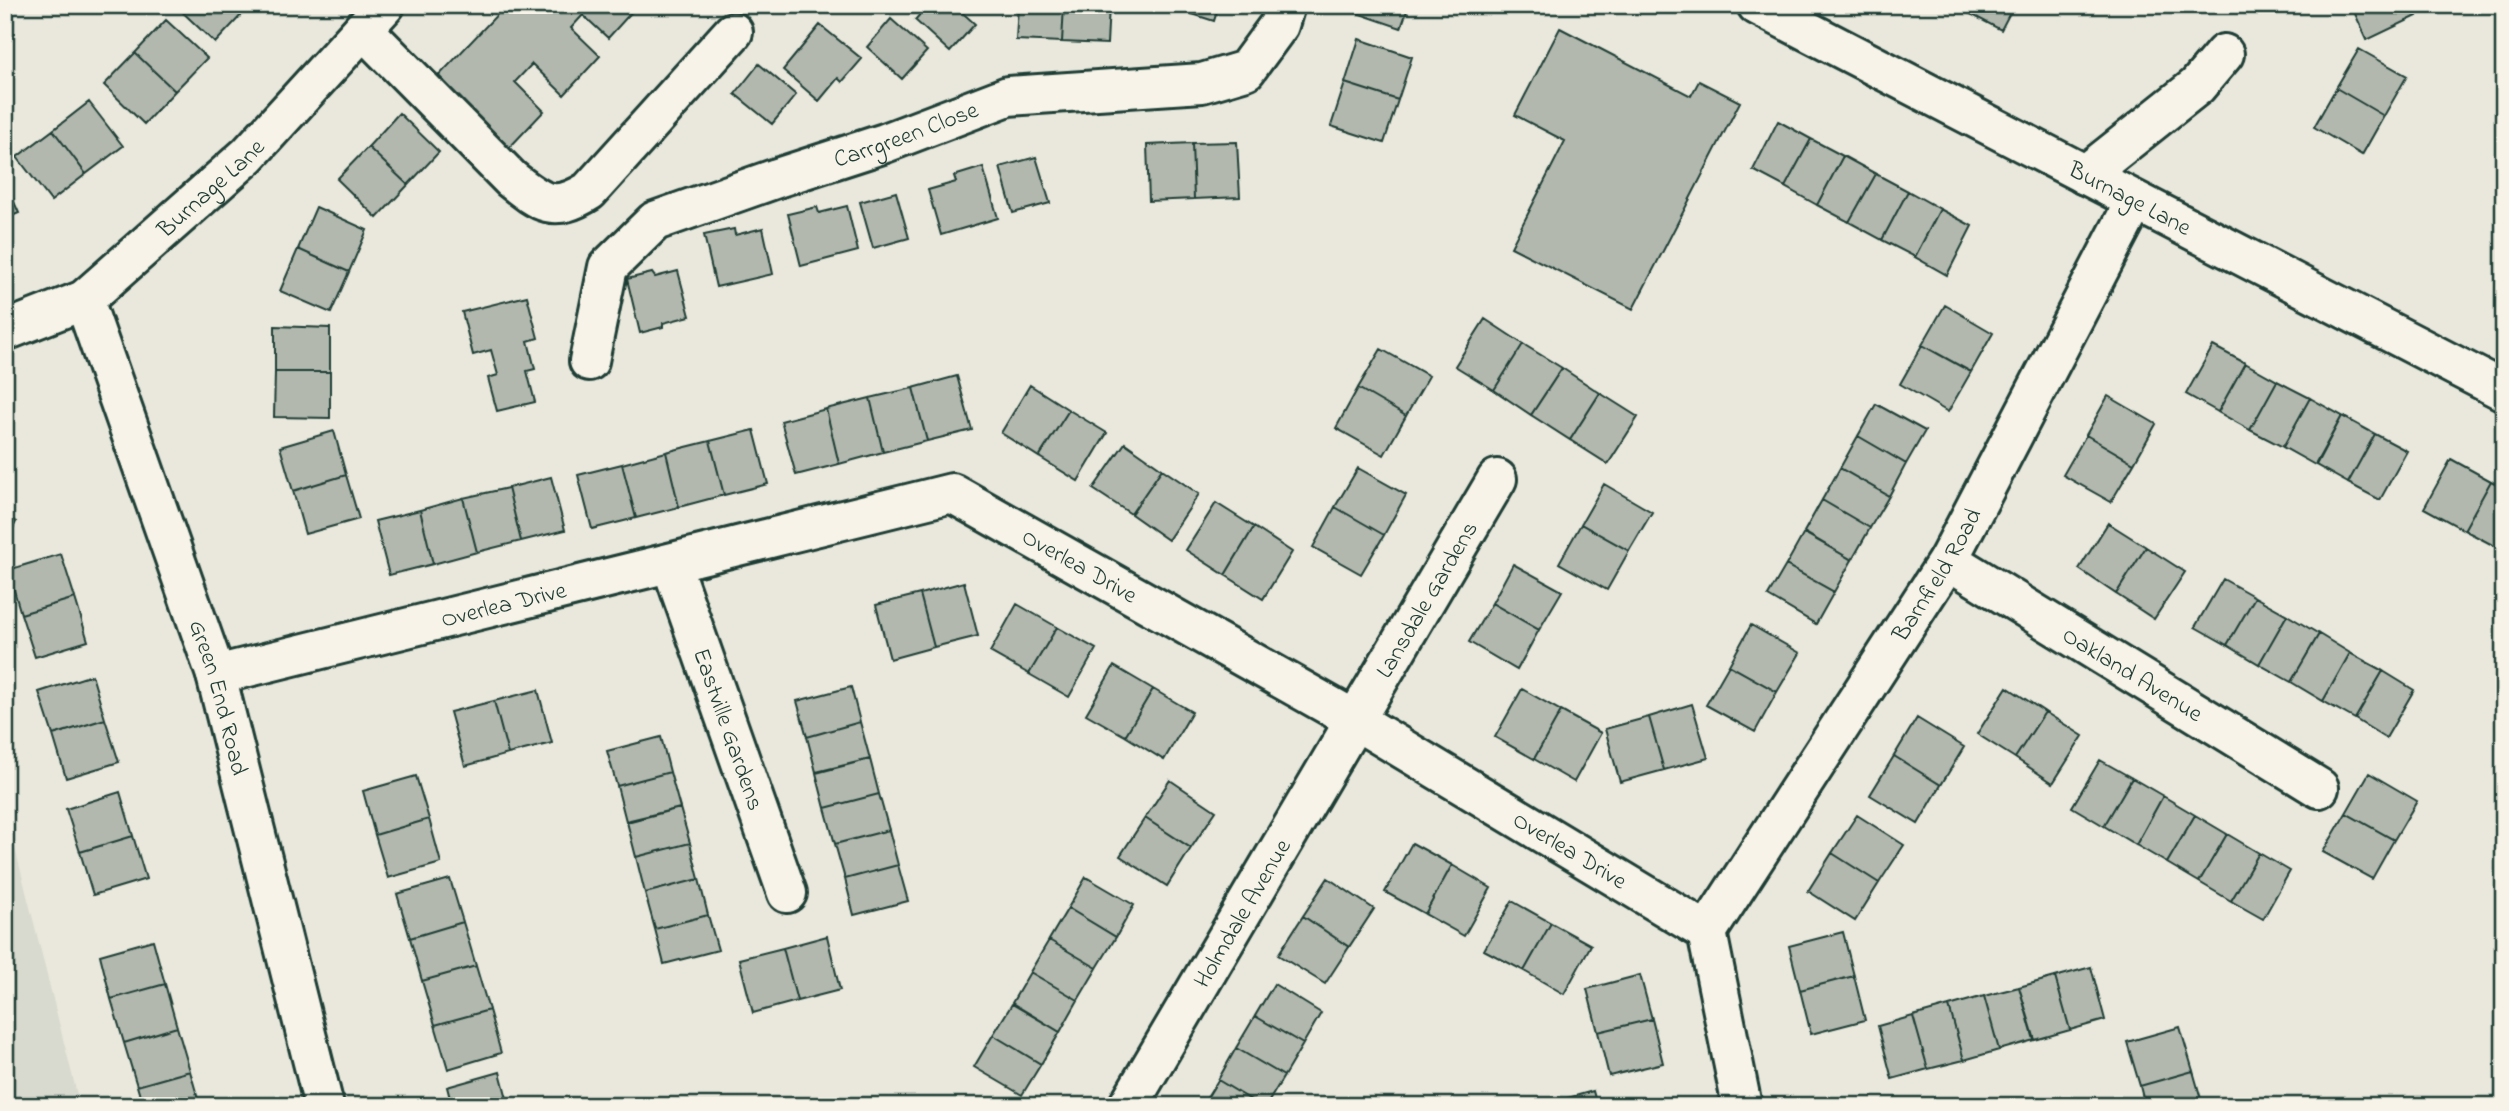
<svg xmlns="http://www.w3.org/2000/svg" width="2509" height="1111" font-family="'Indie Flower',sans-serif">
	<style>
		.built { fill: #d9dacf }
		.building { fill: #b2b8ae; stroke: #1f3d34; stroke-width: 2 }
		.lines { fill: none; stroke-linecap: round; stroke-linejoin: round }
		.minor-casing { stroke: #1f3d34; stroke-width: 44 }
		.minor { stroke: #f7f3e8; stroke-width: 38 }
		.labels { text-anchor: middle; stroke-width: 7; stroke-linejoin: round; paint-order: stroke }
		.street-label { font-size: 24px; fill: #1f3d34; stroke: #f7f3e8 }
	</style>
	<rect width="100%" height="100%" fill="#eae8dd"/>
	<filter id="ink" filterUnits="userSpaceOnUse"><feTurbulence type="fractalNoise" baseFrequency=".0143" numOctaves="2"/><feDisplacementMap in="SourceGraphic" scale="14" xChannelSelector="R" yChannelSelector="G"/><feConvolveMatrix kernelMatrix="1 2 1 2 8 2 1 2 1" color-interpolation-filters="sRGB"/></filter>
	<g filter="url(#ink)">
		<path class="built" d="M5,808L80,1106H5Z"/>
		<path class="building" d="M175,5H241L246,10L215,43Z
			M506,5H638L608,38L583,15L571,28L600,56L564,95L532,64L515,82L544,111L509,148L478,119L430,85Z
			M928,5H954L975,24L950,52L915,20Z
			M1018,5H1064L1062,42L1016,40Z
			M1064,5H1109L1107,44L1062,42Z
			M1164,5H1219L1214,21Z
			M1350,5H1409L1401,28L1348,10Z
			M1963,5H2014L2001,30L1961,9Z
			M2351,5H2412L2417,16L2367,40Z
			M891,19L927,51L902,79L867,47Z
			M166,20L207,58L175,91L135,53Z
			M820,25L862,59L842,82L838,78L819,101L783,70Z
			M1560,28L1691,96L1699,81L1740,102L1633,309L1511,247L1565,141L1515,115Z
			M1359,39L1412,57L1398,100L1345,83Z
			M2359,49L2407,76L2384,116L2336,88Z
			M135,53L175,91L144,124L104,85Z
			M759,64L796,95L772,124L735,94Z
			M1345,83L1398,100L1384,143L1331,126Z
			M2336,88L2384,116L2362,155L2314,127Z
			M89,102L123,146L86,174L53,130Z
			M399,113L439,152L408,185L368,147Z
			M1778,121L1811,139L1785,187L1753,170Z
			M53,130L86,174L51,201L17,157Z
			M1811,139L1843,156L1817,205L1785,187Z
			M1237,142L1240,197L1194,199L1192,143Z
			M1192,143L1194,199L1149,201L1147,145Z
			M368,147L408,185L377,218L337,179Z
			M1843,156L1876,174L1849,222L1817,205Z
			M1036,157L1050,203L1013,213L1000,167Z
			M983,167L998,218L941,235L928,190L956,182L954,176Z
			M1876,174L1908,191L1882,240L1849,222Z
			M5,182L19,213L5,219Z
			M1908,191L1940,209L1915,257L1882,240Z
			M896,192L909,238L873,248L860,202Z
			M847,206L858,251L801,266L788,214L817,207L819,213Z
			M316,207L367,230L349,272L298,249Z
			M1940,209L1972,226L1947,275L1915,257Z
			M763,228L773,274L716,287L704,235L734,229L735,235Z
			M298,249L349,272L331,313L280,291Z
			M678,271L690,316L663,323V327L640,333L627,279L652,273L655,277Z
			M527,296L538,338L528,341L535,369L527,371L535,402L497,411L488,378L498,375L491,350L473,355L462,312Z
			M1945,305L1993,333L1971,372L1922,345Z
			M1485,319L1523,344L1494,390L1455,366Z
			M275,326L330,328V372H275Z
			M1523,344L1562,368L1531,415L1494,390Z
			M1922,345L1971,372L1948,412L1900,384Z
			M2213,346L2245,363L2218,412L2186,394Z
			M1381,349L1429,376L1406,416L1358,388Z
			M2245,363L2277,381L2250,430L2218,412Z
			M1562,368L1600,393L1570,440L1531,415Z
			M275,372H330V418L274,417Z
			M957,376L972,430L927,441L913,388Z
			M2277,381L2310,398L2283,447L2250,430Z
			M1030,385L1069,410L1039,457L1001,433Z
			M913,388L927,441L883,452L870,398Z
			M1358,388L1406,416L1384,455L1336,428Z
			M1600,393L1638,417L1608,464L1570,440Z
			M2108,396L2156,424L2134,463L2086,435Z
			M870,398L883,452L839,464L826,409Z
			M2310,398L2342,416L2315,465L2283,447Z
			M1876,404L1925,431L1906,464L1858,436Z
			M826,409L839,464L796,475L781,421Z
			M1069,410L1107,433L1078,481L1039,457Z
			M2342,416L2375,434L2348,483L2316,465Z
			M754,430L768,484L724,495L710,441Z
			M334,431L346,475L293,491L280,447Z
			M2375,434L2407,451L2380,500L2348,483Z
			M2086,435L2134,463L2111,502L2063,475Z
			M1858,436L1906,464L1889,496L1840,468Z
			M710,441L724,495L679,507L666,452Z
			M1125,443L1162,469L1131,514L1093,489Z
			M666,452L679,507L636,518L622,464Z
			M2451,459L2491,481L2464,530L2424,508Z
			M622,464L636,518L592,529L578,475Z
			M1358,468L1406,495L1384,535L1335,507Z
			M1840,468L1889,496L1870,528L1822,500Z
			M1162,469L1199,494L1168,540L1131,514Z
			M346,475L359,519L305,534L293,491Z
			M551,477L565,530L521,541L508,488Z
			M2491,481L2504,488V551L2464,530Z
			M1604,484L1652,512L1629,551L1581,524Z
			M508,488L521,541L477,552L463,498Z
			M463,498L477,552L433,564L420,510Z
			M1822,500L1870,528L1852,560L1804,532Z
			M1216,503L1254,527L1225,575L1186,550Z
			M1335,507L1384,535L1361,574L1313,547Z
			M420,510L433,564L389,575L375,521Z
			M5,516L16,522L5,546Z
			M2108,523L2146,547L2116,594L2079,569Z
			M1581,524L1629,551L1607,590L1559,563Z
			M1254,527L1292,552L1263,599L1225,575Z
			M1804,533L1852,560L1834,592L1786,565Z
			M2146,547L2185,572L2154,619L2116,594Z
			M61,554L75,598L21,614L8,570Z
			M1513,564L1562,591L1539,630L1492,603Z
			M1786,565L1834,592L1816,624L1768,596Z
			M2223,579L2255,597L2227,645L2195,627Z
			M964,582L978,636L934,647L920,594Z
			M920,594L934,647L890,659L876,605Z
			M2255,597L2287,615L2259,664L2227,645Z
			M75,598L88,641L35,657L21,614Z
			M1492,603L1539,630L1517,670L1469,642Z
			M1017,604L1057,627L1029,674L990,652Z
			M2287,615L2319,634L2291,682L2259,664Z
			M1751,625L1800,653L1777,692L1729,665Z
			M1057,627L1096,649L1069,697L1029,674Z
			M2319,634L2350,653L2323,701L2291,682Z
			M2350,653L2383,671L2355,719L2323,701Z
			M1729,665L1777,692L1755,732L1706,705Z
			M1114,666L1153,689L1125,736L1086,714Z
			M2383,671L2414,690L2386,738L2355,719Z
			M92,675L105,719L53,735L39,692Z
			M851,687L860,722L807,737L797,701Z
			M2007,687L2045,712L2015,758L1977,734Z
			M1153,689L1192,712L1164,760L1125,736Z
			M1522,689L1561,711L1534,759L1495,737Z
			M538,690L552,743L508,754L494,701Z
			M494,701L508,754L465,766L450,712Z
			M1692,704L1708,758L1664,770L1649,717Z
			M1561,711L1601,733L1574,782L1534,759Z
			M2045,712L2083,736L2053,783L2015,758Z
			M1649,717L1664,770L1620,782L1605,729Z
			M1917,718L1964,747L1941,785L1894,756Z
			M105,719L119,762L66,778L53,735Z
			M860,722L870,759L816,772L807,737Z
			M661,737L670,772L617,786L607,751Z
			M1894,756L1941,785L1918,824L1870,795Z
			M870,759L879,794L825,808L816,773Z
			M2100,760L2132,778L2104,826L2072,807Z
			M670,772L680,808L626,821L617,786Z
			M2369,773L2417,801L2394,840L2346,813Z
			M416,776L429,819L375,835L363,791Z
			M2132,778L2163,796L2136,845L2104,826Z
			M1170,780L1216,811L1191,848L1145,818Z
			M120,792L133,836L80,852L66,809Z
			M879,794L889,830L835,844L825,808Z
			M2163,796L2195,815L2167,863L2136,845Z
			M680,808L690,843L636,857L627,822Z
			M2346,813L2394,840L2372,879L2323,852Z
			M1857,815L1904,845L1879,883L1832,853Z
			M2195,815L2227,834L2199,882L2167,863Z
			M1145,818L1191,848L1167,886L1120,856Z
			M429,819L441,863L388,878L375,835Z
			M889,830L898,865L845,879L835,844Z
			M2227,834L2259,853L2231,901L2199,882Z
			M133,836L146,879L93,895L80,852Z
			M690,843L699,879L645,893L636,857Z
			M1412,843L1452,865L1425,914L1385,892Z
			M1832,853L1879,883L1855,921L1808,891Z
			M2259,853L2290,871L2263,919L2231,901Z
			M898,865L908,901L854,915L845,879Z
			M1452,865L1491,888L1464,936L1425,914Z
			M1086,877L1134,905L1116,937L1068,908Z
			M1328,878L1374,909L1349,947L1303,916Z
			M450,879L463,922L410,938L397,894Z
			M699,879L708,915L655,929L645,893Z
			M1512,901L1551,923L1524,971L1484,950Z
			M1068,908L1116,937L1097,968L1049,940Z
			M708,915L718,950L664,964L655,929Z
			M1303,916L1349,947L1325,984L1278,955Z
			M463,922L476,966L422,981L410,938Z
			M1551,923L1591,945L1564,994L1524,971Z
			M1843,932L1854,976L1800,990L1789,946Z
			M827,936L840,990L797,1001L783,948Z
			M153,940L165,984L111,999L100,955Z
			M1049,940L1097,968L1078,1000L1030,972Z
			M783,948L797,1001L753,1013L739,959Z
			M476,966L489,1010L435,1025L422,981Z
			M2091,967L2105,1020L2070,1030L2055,977Z
			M1030,972L1078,1000L1060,1032L1012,1003Z
			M1640,975L1652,1019L1598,1032L1587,989Z
			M1854,976L1865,1020L1811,1034L1800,990Z
			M2055,977L2070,1030L2035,1040L2019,987Z
			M165,984L177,1027L124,1043L111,999Z
			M1274,984L1321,1013L1303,1044L1255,1016Z
			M2019,987L2034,1040L1999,1050L1984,996Z
			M1984,996L1999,1050L1964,1060L1949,1006Z
			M1012,1004L1060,1032L1041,1064L993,1035Z
			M1949,1006L1964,1060L1928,1069L1913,1016Z
			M489,1010L501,1053L448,1069L435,1025Z
			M1255,1016L1303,1044L1284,1076L1236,1048Z
			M1913,1016L1928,1069L1892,1079L1878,1026Z
			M1652,1019L1663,1063L1609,1076L1598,1032Z
			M177,1027L190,1071L137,1086L124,1043Z
			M2180,1027L2193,1071L2140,1086L2127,1042Z
			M993,1035L1041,1064L1022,1095L974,1067Z
			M1236,1048L1284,1076L1266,1106H1261L1218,1080Z
			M190,1071L200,1106H143L137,1086Z
			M2193,1071L2203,1106H2145L2140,1086Z
			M500,1072L509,1106H452L447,1087Z
			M1218,1080L1261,1106H1202Z
			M1593,1091L1597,1106H1559L1557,1101Z"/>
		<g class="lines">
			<defs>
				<g id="minor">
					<path id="s1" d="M1757,5L2504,391"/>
					<path d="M363,29L511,179C541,203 554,213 589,191L733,32"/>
					<path d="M2085,175L2197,86L2224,54"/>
					<path id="s2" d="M84,300L216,675L324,1106"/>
					<path id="s3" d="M5,331L84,300L248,155L385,5"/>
					<path id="s4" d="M589,361L608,267L655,221L777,178L885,143L1008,96L1202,83L1246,70L1279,25L1285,5"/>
					<path id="s5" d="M1948,560L2319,788"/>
					<path id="s6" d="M671,564L787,893"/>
					<path id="s7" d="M216,675L952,493L1355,720L1707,932L1742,1106"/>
					<path id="s8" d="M1707,932L1948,560L2135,201"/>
					<path id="s9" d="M1128,1106L1497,479"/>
				</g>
			</defs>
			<use href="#minor" class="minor-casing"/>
			<use href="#minor" class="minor"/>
		</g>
	</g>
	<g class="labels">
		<g class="street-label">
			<text dy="8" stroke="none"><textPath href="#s4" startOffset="427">Carrgreen Close</textPath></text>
			<text dy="8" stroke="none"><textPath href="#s3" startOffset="254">Burnage Lane</textPath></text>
			<text dy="8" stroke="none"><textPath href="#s1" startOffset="420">Burnage Lane</textPath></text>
			<text dy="8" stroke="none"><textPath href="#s7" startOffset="905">Overlea Drive</textPath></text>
			<text dy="8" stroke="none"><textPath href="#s8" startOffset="425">Barnfield Road</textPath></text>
			<text dy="8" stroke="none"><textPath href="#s9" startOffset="588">Lansdale Gardens</textPath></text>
			<text dy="8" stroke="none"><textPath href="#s7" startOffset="296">Overlea Drive</textPath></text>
			<text dy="8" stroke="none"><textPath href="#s5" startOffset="217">Oakland Avenue</textPath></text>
			<text dy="8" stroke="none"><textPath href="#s2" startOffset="420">Green End Road</textPath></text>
			<text dy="8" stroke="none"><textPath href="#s6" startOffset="175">Eastville Gardens</textPath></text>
			<text dy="8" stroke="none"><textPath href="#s7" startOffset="1472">Overlea Drive</textPath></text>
			<text dy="8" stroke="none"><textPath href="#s9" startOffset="224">Holmdale Avenue</textPath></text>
		</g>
	</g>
	<rect width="2509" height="1111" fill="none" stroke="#f7f3e8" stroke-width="28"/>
	<rect x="14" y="14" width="2481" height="1083" fill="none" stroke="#1f3d34" stroke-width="2.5" filter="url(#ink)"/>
</svg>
